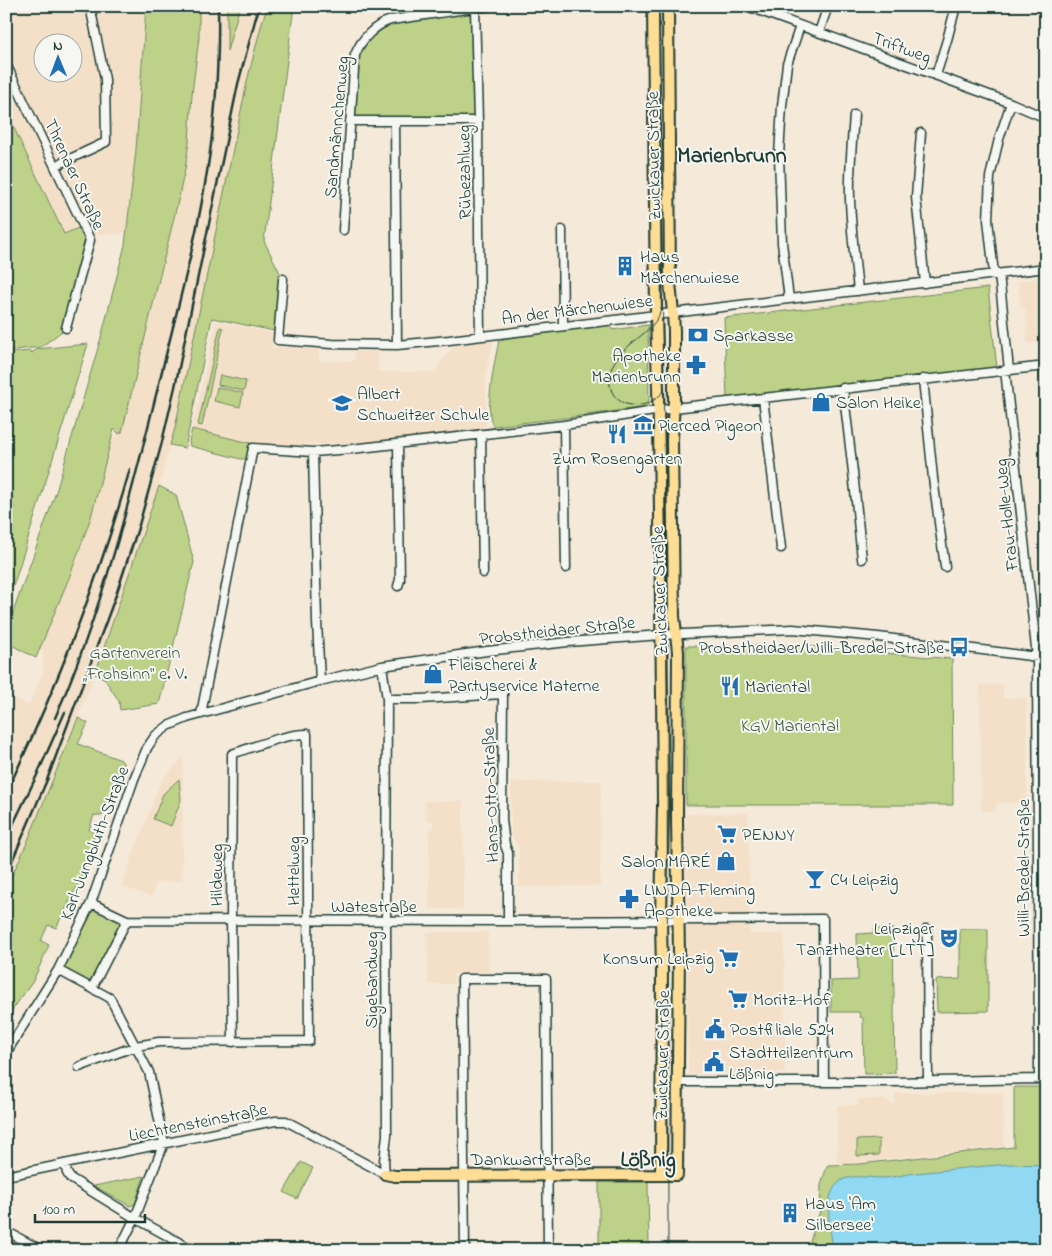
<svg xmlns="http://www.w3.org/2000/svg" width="1052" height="1256" font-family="'Indie Flower',sans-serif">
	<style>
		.built { fill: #f4e0c9; fill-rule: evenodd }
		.green { fill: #bdd288; stroke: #6e885e }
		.water { fill: #91d8f2; stroke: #639aa6 }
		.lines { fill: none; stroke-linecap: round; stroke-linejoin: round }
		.minor-casing { stroke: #1f3d34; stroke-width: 11 }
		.major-casing { stroke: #1f3d34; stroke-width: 14 }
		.minor { stroke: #f6f6f2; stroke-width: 8 }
		.major { stroke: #fedd96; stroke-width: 10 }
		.tram { stroke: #1f3d34; stroke-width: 1 }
		.rail { stroke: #1f3d34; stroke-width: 2.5 }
		.labels { text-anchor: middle; stroke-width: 4; stroke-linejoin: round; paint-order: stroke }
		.street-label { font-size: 18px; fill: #1f3d34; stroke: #f6f6f2 }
		.poi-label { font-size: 18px; fill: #1f3d34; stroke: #f6f6f2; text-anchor: start }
		.park-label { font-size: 18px; fill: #3f5b45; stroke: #f6f6f2 }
		.district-label { font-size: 22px; font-weight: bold; fill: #1f3d34; stroke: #f6f6f2 }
	</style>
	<rect width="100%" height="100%" fill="#f5e9da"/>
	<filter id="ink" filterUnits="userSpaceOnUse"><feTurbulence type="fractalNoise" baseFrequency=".02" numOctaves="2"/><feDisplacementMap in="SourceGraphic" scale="10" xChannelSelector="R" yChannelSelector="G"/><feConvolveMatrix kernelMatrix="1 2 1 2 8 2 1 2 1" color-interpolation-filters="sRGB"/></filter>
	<g filter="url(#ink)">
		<path class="built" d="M6,6H145L136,148L126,233L92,235L87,224L64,235L6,110V60L8,59L6,55ZM42,42H72V72H42Z
			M199,6H227V48L240,6H268L263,19L248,77L175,428L159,486L88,691L26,845L6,889V697L7,695L29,705L43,671L42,641L71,573L91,517L111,439L122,432L178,201L185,169L199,37Z
			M1046,277V341L1027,344L1026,331L1027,330L1025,308H1021L1018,281Z
			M216,322H220L274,333L272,347L319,348V361H354L355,351H378V372H437V367L455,345L494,340L488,362L486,378V427L456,432L355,443L286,445L250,443L248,457L246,459L190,446L189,442Z
			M1003,684V698H1027V803H1002L996,804V811H981L980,685Z
			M183,757L182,881L156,882L152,897L121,886L161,781Z
			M601,781L600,886L519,887V848L511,836V782Z
			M425,801H463V909H437L436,908H429V829H433V821H426Z
			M748,813L750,934H784L785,1073L688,1074L685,814Z
			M427,932H488L489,972L463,973V974H454V984H428Z
			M895,1093H1003L1004,1146L859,1162L837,1163V1105H858V1099H883L884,1100H889L890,1104H895Z"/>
		<path class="green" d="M146,6H199V37L192,94L189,142L185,169L178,201L122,432L119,434L114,429L91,517L71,573L36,658L6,642V632L56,492L102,334L125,245L136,150Z
			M227,6H240L227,51Z
			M268,6H294L264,241L283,279L279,332L212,318L185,448L170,445L175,428L248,77L263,19Z
			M475,8L478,121H350L355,55L379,26Z
			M6,111L64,234L83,226L90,240L66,328L41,347L6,351Z
			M988,288L997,368L727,399L724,318Z
			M610,325L612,330L648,325L649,404L645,407L565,418L493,426C484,411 495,359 499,341L507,338Z
			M220,327L223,328L202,426L198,425Z
			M88,344L13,587L6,584V353L31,351L32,353L37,349Z
			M1046,368V413H1044L1039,369Z
			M220,375L246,381L244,391L218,385Z
			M217,387L243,393L240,407L214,401Z
			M192,429L250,443L248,457L246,459H241L190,446L189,442Z
			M159,486L176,495L194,562L159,704L120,710L119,701L104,678L95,674Z
			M794,645L952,659L953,805H686V646Z
			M78,718L88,723L78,744L121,760L126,768L118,774L102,816L94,815L89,830L95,834L81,879L56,928L48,925L41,941L49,945L33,981L6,1019V889L26,845Z
			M179,779L181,800L171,826L153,819L163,794Z
			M91,903L127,920L92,988L58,970Z
			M874,929H893L895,1073L864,1074L863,1018L860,1017L859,1012H831V981L858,980L857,934L874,933Z
			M960,929H988V1011L937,1012L936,980L960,979Z
			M1014,1087H1038L1046,1089V1250H807L820,1211L821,1185L827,1166L828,1165L859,1164L1014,1147Z
			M879,1139V1155L857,1156V1140Z
			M301,1162L313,1168L297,1199L284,1192Z
			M144,1176L135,1204L130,1206L94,1186Z
			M599,1182H648L649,1250H599Z"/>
		<path class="water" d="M1011,1164L1046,1165V1250H833C831,1230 822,1199 838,1183C848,1173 869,1178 882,1178C893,1178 905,1174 916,1173C948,1170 980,1166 1011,1164Z"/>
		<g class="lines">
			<defs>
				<path id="minor" d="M747,6L1011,103L1046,118
					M475,8L478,121L480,336
					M819,32L828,6
					M6,64L90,240L66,328
					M936,75L947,40L956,6
					M854,115C852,143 849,171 850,199C851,230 855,260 858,291
					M350,121H478
					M395,121L397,345
					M921,133L916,197L925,283
					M55,166L106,142L105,79L90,6
					M343,230L355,55C361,39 375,25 391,20L487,6
					M562,230L563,326
					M994,274L988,220L990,177L999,139L1011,103
					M999,274L1009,370
					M283,279L278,340L332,344L397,345L449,340L1046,268
					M789,299L782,243L779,155L782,106L787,64L800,26
					M1005,370L1037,657L1039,1079
					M923,379L933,478L945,567
					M843,388L853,472L862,559
					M763,398L781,548
					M564,425L566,568
					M481,434L483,573
					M313,452L317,622L320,681
					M398,586L400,580L398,444
					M387,699H421L503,694L502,820L505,845L508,853V921
					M201,714L253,448L313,452L351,449L564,425L674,408L1046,366
					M91,903L127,920L508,921L707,920
					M711,920L823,919L824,1082
					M927,929L928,1081
					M58,970L110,998L149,1072L164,1143L135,1218L119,1250
					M92,988L127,920
					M6,1053L58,970L91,903L134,779L147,748L155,736L168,726L187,718L320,681L382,666L487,651L568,642L661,635L793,629L878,637L1046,658
					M79,1067L136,1046L159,1042L309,1041L307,734C285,734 253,747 232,754L231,921L233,1042
					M678,1082H892L1039,1079L1046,1082
					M65,1164L67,1173L70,1178L135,1218L193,1250
					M6,1176L264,1123L276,1121H286L385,1174L384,1161L387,1135L386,920L387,699L382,666
					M6,1231L41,1250
					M465,1250L462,979H546L548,1250"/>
				<path id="major" d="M653,6L656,315L659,426L662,696L663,805L661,921L662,971L661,1174
					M385,1174L395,1176L677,1175L679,954L677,819L678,652L674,616L672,440L674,400V331L673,313L670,283L668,6"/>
			</defs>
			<use href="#minor" class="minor-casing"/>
			<use href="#major" class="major-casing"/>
			<use href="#minor" class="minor"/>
			<use href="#major" class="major"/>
			<path class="tram" d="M659,6L667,686L668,1250
				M661,308C660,312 659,316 657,319C645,338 613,350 610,375C605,409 648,416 665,389"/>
			<path class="rail" d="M55,718C102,611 131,496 159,383C176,313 196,243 207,172C216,117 219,62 218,6
				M6,751L9,749
				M6,793C57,687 98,582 130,469
				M6,839L37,775L65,712
				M6,875L47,780L116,595L139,525L161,446L175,387L238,84L256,17L260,6"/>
		</g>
	</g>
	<defs>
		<symbol id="building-bare" viewBox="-9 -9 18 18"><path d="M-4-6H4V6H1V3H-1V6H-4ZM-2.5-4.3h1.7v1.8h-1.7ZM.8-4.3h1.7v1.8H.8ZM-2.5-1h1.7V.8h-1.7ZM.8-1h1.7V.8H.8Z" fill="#1f6fb2" stroke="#f6f6f2" stroke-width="2.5" paint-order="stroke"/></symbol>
		<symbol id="bank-bare" viewBox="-9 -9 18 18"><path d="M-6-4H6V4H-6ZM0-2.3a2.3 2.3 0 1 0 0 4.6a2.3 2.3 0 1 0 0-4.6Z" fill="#1f6fb2" stroke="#f6f6f2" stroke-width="2.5" paint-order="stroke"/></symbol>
		<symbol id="pharmacy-bare" viewBox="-9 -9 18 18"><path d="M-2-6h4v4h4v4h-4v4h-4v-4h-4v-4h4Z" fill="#1f6fb2" stroke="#f6f6f2" stroke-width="2.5" paint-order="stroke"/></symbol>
		<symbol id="shop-bare" viewBox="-9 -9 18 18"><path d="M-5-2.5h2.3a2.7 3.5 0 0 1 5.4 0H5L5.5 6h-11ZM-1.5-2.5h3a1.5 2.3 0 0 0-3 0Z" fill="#1f6fb2" stroke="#f6f6f2" stroke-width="2.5" paint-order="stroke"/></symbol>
		<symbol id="school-bare" viewBox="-9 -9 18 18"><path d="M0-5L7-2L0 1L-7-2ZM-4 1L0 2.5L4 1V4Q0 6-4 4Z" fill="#1f6fb2" stroke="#f6f6f2" stroke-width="2.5" paint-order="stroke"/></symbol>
		<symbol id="museum-bare" viewBox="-9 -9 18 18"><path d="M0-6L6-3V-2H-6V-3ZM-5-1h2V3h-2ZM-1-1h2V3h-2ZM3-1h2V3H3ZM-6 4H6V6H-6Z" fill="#1f6fb2" stroke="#f6f6f2" stroke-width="2.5" paint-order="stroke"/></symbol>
		<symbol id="restaurant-bare" viewBox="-9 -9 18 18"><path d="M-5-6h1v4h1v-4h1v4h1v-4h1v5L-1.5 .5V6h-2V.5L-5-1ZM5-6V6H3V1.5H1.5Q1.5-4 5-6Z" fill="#1f6fb2" stroke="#f6f6f2" stroke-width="2.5" paint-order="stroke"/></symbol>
		<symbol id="bus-bare" viewBox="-9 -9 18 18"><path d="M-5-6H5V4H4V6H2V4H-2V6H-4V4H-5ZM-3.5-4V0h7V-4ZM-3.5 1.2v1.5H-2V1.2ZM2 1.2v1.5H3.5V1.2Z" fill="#1f6fb2" stroke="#f6f6f2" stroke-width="2.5" paint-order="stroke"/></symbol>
		<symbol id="supermarket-bare" viewBox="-9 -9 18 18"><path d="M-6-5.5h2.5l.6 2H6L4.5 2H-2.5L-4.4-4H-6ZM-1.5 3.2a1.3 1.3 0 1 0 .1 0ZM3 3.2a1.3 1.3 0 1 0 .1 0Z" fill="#1f6fb2" stroke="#f6f6f2" stroke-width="2.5" paint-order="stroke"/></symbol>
		<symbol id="bar-bare" viewBox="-9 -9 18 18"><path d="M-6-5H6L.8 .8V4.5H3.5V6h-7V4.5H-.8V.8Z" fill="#1f6fb2" stroke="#f6f6f2" stroke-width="2.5" paint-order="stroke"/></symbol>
		<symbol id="theatre-bare" viewBox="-9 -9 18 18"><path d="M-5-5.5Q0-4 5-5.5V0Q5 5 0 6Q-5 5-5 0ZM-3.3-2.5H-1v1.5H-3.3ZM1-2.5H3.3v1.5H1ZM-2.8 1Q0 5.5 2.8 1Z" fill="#1f6fb2" stroke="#f6f6f2" stroke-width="2.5" paint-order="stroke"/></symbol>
		<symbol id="civic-bare" viewBox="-9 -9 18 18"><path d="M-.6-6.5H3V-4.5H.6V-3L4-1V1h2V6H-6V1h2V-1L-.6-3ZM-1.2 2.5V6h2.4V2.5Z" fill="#1f6fb2" stroke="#f6f6f2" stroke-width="2.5" paint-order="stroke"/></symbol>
	</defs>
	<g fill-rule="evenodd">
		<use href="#building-bare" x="611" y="252" width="28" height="28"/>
		<use href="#bank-bare" x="684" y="321" width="28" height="28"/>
		<use href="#pharmacy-bare" x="682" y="351" width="28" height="28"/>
		<use href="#shop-bare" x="807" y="388" width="28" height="28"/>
		<use href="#school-bare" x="328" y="389" width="28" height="28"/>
		<use href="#museum-bare" x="629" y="411" width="28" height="28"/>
		<use href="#restaurant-bare" x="603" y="420" width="28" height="28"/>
		<use href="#bus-bare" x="945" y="633" width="28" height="28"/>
		<use href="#shop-bare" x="419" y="660" width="28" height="28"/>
		<use href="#restaurant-bare" x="716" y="672" width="28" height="28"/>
		<use href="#supermarket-bare" x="713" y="820" width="28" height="28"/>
		<use href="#shop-bare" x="712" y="847" width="28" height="28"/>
		<use href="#bar-bare" x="801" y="865" width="28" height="28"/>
		<use href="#pharmacy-bare" x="615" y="885" width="28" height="28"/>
		<use href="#theatre-bare" x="935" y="924" width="28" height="28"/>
		<use href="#supermarket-bare" x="715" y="944" width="28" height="28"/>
		<use href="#supermarket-bare" x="724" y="985" width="28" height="28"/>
		<use href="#civic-bare" x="701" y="1015" width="28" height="28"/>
		<use href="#civic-bare" x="700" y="1048" width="28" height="28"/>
		<use href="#building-bare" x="776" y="1199" width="28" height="28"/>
	</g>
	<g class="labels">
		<g class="street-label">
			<text transform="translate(902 47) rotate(20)" y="6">Triftweg</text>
			<text transform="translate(336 127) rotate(-85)" y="6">Sandmännchenweg</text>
			<text transform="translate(653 156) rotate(-91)" y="6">Zwickauer Straße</text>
			<text transform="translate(464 172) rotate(-91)" y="6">Rübezahlweg</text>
			<text transform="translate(75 174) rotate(65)" y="6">Threnaer Straße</text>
			<text transform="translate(577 309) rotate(-7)" y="6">An der Märchenwiese</text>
			<text transform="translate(1006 515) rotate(-96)" y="6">Frau-Holle-Weg</text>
			<text transform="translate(659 591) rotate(-92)" y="6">Zwickauer Straße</text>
			<text transform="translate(557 630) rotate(-6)" y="6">Probstheidaer Straße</text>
			<text transform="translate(490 795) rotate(-92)" y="6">Hans-Otto-Straße</text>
			<text transform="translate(94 843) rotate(-69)" y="6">Karl-Jungbluth-Straße</text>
			<text transform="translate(1023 868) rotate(-90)" y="6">Willi-Bredel-Straße</text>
			<text transform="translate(293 871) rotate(-90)" y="6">Hettelweg</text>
			<text transform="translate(216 875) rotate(-90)" y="6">Hildeweg</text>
			<text x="374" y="912">Watestraße</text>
			<text transform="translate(371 980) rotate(-90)" y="6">Sigebandweg</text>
			<text transform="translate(662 1055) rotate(-89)" y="6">Zwickauer Straße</text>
			<text transform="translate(198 1122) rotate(-11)" y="6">Liechtensteinstraße</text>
			<text x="531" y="1165">Dankwartstraße</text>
		</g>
		<g class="poi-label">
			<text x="640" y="262">Haus<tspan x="640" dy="21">Märchenwiese</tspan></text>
			<text x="713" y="341">Sparkasse</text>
			<text x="681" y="361" text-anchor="end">Apotheke<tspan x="681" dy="21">Marienbrunn</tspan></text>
			<text x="357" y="399">Albert<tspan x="357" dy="21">Schweitzer Schule</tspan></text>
			<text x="836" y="408">Salon Heike</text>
			<text x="658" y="431">Pierced Pigeon</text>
			<text x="617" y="464" text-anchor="middle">Zum Rosengarten</text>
			<text x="944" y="653" text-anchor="end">Probstheidaer/Willi-Bredel-Straße</text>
			<text x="448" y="670">Fleischerei &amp;<tspan x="448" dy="21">Partyservice Materne</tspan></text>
			<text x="745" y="692">Mariental</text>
			<text x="742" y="840">PENNY</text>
			<text x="711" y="867" text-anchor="end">Salon MARÉ</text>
			<text x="830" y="885">C4 Leipzig</text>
			<text x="644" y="895">LINDA-Fleming<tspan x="644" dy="21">Apotheke</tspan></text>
			<text x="934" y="934" text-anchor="end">Leipziger<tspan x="934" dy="21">Tanztheater [LTT]</tspan></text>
			<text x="714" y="964" text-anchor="end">Konsum Leipzig</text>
			<text x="753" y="1005">Moritz-Hof</text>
			<text x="730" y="1035">Postfiliale 524</text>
			<text x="729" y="1058">Stadtteilzentrum<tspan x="729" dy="21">Lößnig</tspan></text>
			<text x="805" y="1209">Haus 'Am<tspan x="805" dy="21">Silbersee'</tspan></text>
		</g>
		<g class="park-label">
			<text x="135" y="658">Gartenverein<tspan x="135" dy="21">„Frohsinn“ e. V.</tspan></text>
			<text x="790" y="731">KGV Mariental</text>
		</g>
		<g class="district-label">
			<text x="732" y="162">Marienbrunn</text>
			<text x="648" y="1166">Lößnig</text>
		</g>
	</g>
	<rect width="1052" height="1256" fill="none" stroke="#f6f6f2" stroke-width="25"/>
	<rect x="12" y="12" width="1027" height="1231" fill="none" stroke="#1f3d34" stroke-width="2" filter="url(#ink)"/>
	<g transform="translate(58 58) rotate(359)"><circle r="24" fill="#f6f6f2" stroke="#a0aca6"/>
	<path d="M0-4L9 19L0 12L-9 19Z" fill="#1f6fb2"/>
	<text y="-8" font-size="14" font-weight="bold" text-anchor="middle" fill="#1f3d34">N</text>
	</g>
	<path d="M35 1214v8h110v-8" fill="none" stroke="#1f3d34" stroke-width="2.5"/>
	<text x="42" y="1214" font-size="15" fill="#1f3d34" stroke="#f6f6f2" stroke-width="4" paint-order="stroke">100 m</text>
</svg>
